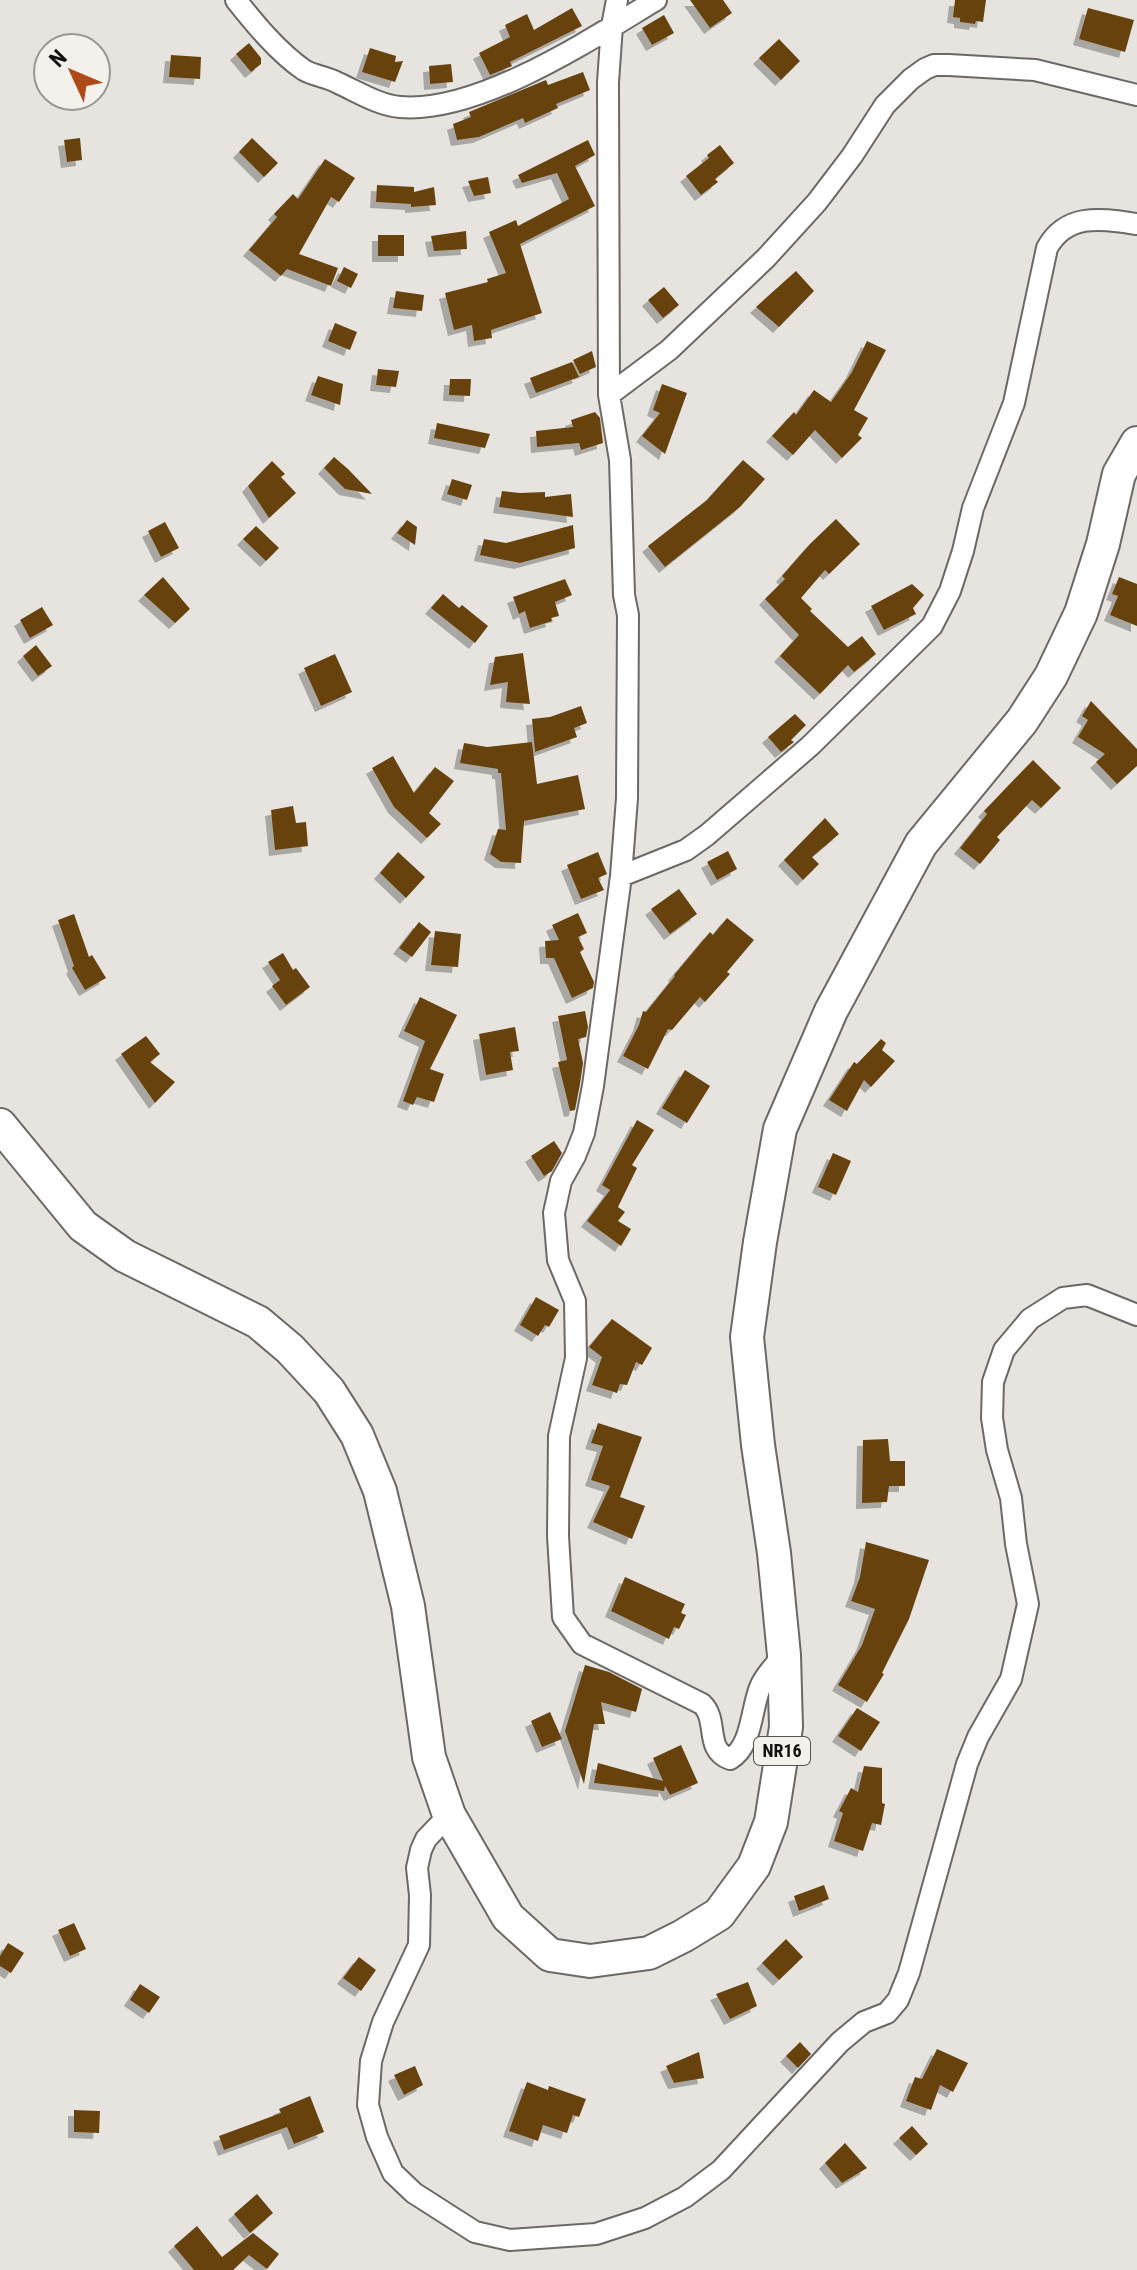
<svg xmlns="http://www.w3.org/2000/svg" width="1137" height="2270" font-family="'Roboto Condensed',sans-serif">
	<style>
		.building { fill: #67430e; filter: url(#shadow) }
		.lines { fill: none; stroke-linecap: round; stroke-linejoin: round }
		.street-casing { stroke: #6b6865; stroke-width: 24 }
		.primary-casing { stroke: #6b6865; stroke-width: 36 }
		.street { stroke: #fff; stroke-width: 20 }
		.primary { stroke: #fff; stroke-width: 32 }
		.labels { text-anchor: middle; stroke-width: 8; stroke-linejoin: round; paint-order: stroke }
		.shield { fill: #f4f1ed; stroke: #555451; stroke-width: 2 }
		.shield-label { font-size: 18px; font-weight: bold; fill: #11100e }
	</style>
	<defs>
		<filter id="shadow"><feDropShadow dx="-6" dy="6" stdDeviation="0" flood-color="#0004"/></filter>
	</defs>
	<rect width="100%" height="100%" fill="#e7e4e0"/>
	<path class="building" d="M690,0H723L732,13L710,28Z
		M955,0H986L983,22L976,21L975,24L960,22V18L953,17Z
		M572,8L582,26L510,62L512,66L490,75L479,53L510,37L505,25L527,14L534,30Z
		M1088,8L1134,20L1125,52L1079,39Z
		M664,15L674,33L652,45L642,28Z
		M779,39L800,61L781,80L759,58Z
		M249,43L261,58V64L251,72L236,54Z
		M370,48L396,56L395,62L403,61L395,82L362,72Z
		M171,55L201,57L200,79L169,77Z
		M451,64L453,82L430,84L429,66Z
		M583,72L590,90L556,104L558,108L525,123L523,118L479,137L457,140L453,124L471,117L469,112L546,80L548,85Z
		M80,138L82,160L67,162L64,140Z
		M252,138L278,163L264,177L239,152Z
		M588,140L595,155L575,166L595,206L520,244L542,313L491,330L492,338L474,341L472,325L454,330L445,293L488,282L487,279L506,273L489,232L516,220L518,226L569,199L557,173L522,183L518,175Z
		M720,145L734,163L715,179L718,182L701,195L686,176L709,158L707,155Z
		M325,159L355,178L339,202L331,197L299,254L338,268L331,286L287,269L281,276L249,250L277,217L274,214L293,194L298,199Z
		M488,177L491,193L474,196L468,181Z
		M377,185L414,187V192L434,187L436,205L411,207V204L376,202Z
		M466,231L467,249L434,251L431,236Z
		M378,235H404V256H378Z
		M344,267L358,274L351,288L337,281Z
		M796,271L814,291L779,327L756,307Z
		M664,287L679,305L663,318L648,300Z
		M396,291L424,295L422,311L393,308Z
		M335,323L357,332L350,350L328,341Z
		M867,341L886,350L854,410L868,418L858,435L862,438L842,458L815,430L793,455L772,436L794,412L796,415L814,390L831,402L852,372Z
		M592,351L596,367L580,374L573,360Z
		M572,362L579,377L536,393L530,378Z
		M378,369L399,371L396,387L376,385Z
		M318,376L343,384L340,405L311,395Z
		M450,379H471L470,396L449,395Z
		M662,384L687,393L665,454L642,436L660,413L653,410Z
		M595,412L600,418L603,443L581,450L579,443L537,447L536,431L573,427L571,420Z
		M437,423L490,434L485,448L434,438Z
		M334,457L348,469L372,494L345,489L324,468Z
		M743,460L765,479L740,507L665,567L648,546L707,500Z
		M272,461L285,474L281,477L296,493L269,518L248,486Z
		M452,479L472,485L467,500L447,494Z
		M502,491L520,493L545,492V497L571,494L573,517L499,507Z
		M836,519L860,544L829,574L825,570L801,598L812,609L810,611L848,647L862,636L876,654L854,672L848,665L820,694L780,656L799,635L765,599L785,579L782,576L810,544Z
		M407,520L417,527L415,545L397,533Z
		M165,522L179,548L161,557L148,531Z
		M573,525L575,548L520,563L480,555L484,539L506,543Z
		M256,526L279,548L266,561L243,539Z
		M163,577L190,609L175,623L144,595Z
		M1119,577L1137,584V626L1110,615L1118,596L1112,594Z
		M565,579L572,595L555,602L559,616L551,618L552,621L530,628L525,611L519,614L513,597Z
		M912,584L924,595L913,608L916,614L884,630L871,606Z
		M443,594L459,608L462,605L488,626L475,643L431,608Z
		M42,607L53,625L30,638L20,620Z
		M36,645L52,666L38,676L23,656Z
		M523,653L530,704L506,702L508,682L490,685L495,657Z
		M335,654L352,692L321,706L304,668Z
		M1091,701L1137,749V766L1117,784L1096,762L1105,754L1078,737L1088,720L1082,716Z
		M581,706L587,723L574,728L577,737L535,752L532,719L550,717Z
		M795,714L806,725L791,740L794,742L781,752L768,737Z
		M532,742L537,784L578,775L585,809L524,821L521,863L501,862L490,854L498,829L506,830L501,773H498V769L460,763L464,743L487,747Z
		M393,756L414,793L435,767L454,781L429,813L441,824L427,838L394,807L372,768Z
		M1033,760L1061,788L1041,808L1032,800L997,837L1000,840L980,864L960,848L987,814L984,811Z
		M293,806L296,823L306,822L308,846L275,850L271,810Z
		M825,818L839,834L812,857L819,864L803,880L784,860Z
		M728,851L737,869L717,880L707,862Z
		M398,852L425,877L406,898L380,873Z
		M598,852L607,874L598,878L604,890L581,899L567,865Z
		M679,889L697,914L670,934L651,909Z
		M578,913L587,933L578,937L584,949L580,952L594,982L593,988L572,998L554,958H546L545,941L559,940L552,925Z
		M74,914L89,957L92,955L106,978L85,990L72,968L74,966L58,920Z
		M727,918L754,940L727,972L730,974L705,1002L700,997L672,1030L668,1029L648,1069L623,1056L639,1025L643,1011L646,1012L675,976L674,975L710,932L713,935Z
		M419,922L431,932L412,957L399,948Z
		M435,931L461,934L458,967L431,965Z
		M283,953L293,970L296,968L310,987L286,1005L272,986L280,980L268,962Z
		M420,997L457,1015L430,1069L444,1074L434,1102L417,1097L413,1105L403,1101L425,1041L404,1031Z
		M585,1011L588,1027L586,1037L578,1039L583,1063L580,1084L575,1110L570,1111L558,1062L567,1060L558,1016Z
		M515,1027L519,1051L510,1052L513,1070L486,1075L479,1034Z
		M146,1036L160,1054L150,1062L175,1082L155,1103L121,1054Z
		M881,1039L886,1043L882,1050L895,1061L871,1087L864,1080L847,1111L829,1100L854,1062L857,1064Z
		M685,1070L710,1086L687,1123L662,1108Z
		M637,1120L654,1130L632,1165L637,1168L618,1207L625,1212L618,1221L631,1229L621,1246L587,1221L610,1190L602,1185Z
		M554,1141L562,1153L552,1171L544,1176L531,1156Z
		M833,1153L851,1161L836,1195L818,1187Z
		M536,1297L559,1310L549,1327L545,1325L538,1336L520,1325Z
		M612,1319L652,1348L642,1365L636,1362L627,1385L620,1384L617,1393L592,1385L602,1357L589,1347Z
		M598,1423L642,1437L620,1497L645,1506L632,1539L593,1522L610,1486L591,1480L603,1446L591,1443Z
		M888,1439L890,1461H905V1486H889L887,1502L862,1503L863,1440Z
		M866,1542L929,1560L909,1619L882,1673L884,1674L867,1702L838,1685L862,1645L875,1609L851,1601L860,1577Z
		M625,1577L685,1604L681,1613L686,1615L679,1629L674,1627L669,1639L611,1611Z
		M585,1665L609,1672L642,1689L636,1712L601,1702L605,1724H594L584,1784L565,1731Z
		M857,1708L880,1722L861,1751L838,1736Z
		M550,1712L562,1739L542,1747L531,1721Z
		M681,1745L698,1783L670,1795L665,1786L664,1791L594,1783L598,1763L663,1781L653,1758Z
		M864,1766L882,1768V1803L885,1804L881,1825L872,1823L863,1851L834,1841L843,1813L839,1811L851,1788L858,1792Z
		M824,1885L829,1899L799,1911L794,1896Z
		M74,1923L86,1949L70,1956L58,1930Z
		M786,1939L803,1957L779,1980L762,1963Z
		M8,1943L24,1953L11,1973L0,1966V1956Z
		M359,1957L376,1970L361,1991L343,1978Z
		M748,1982L757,2006L730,2019L716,1994Z
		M140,1984L160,1997L149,2013L130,2000Z
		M800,2042L811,2054L798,2068L786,2056Z
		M937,2049L968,2063L953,2092L940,2085L931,2110L906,2101L915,2077L922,2079Z
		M699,2052L704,2078L674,2083L666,2066Z
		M415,2066L423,2085L404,2095L394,2075Z
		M527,2082L548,2090L549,2086L586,2099L579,2117L573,2115L567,2133L543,2125L538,2141L509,2131Z
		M310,2096L324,2132L294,2144L287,2127L224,2150L219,2136L281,2113L279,2109Z
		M74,2110L100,2111L99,2133L74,2132Z
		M912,2126L928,2144L916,2155L899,2138Z
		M845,2143L867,2168L842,2183L825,2163Z
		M257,2194L273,2213L250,2233L234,2214Z
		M197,2226L222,2257L253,2233L279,2254L267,2269L249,2255L233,2270H194L174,2246Z"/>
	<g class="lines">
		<defs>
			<path id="street" d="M236,0C255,24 278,52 304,70C314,76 328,77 338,83C358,92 378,105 400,107C478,114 591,39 656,0
				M617,0L612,26L608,82L609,395L620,460L624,595L628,615L627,798L621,876L593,1086L584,1133L575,1156L561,1181L554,1213L558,1260L575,1301L576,1358L559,1436L558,1536L563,1617L582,1644L702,1704C719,1720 704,1750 730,1759C753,1746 751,1706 761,1685C767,1673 776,1664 784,1655
				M609,395L669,350L766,258L817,202L852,156L885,105L911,79L925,69L934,65H949L1035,70L1137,95
				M621,876L686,850L707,835L810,746L932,626L950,591L963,551L973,508L1014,403L1047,248C1067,212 1102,219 1137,224
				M449,1815L426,1839L421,1850L417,1868L420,1895L419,1945L383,2022L371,2061L368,2105L377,2137L393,2173L414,2193L475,2232L510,2240L596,2234L645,2218L685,2197L721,2170L840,2042L864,2022L887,2013L898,2000L909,1973L967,1764L978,1737L1011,1679L1028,1604L1016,1544L1011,1498L997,1450L992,1418L993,1382L1004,1350L1030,1319L1063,1298L1087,1295L1137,1315"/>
			<path id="primary" d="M0,1125L83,1226L125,1256L258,1322L290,1349L329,1391L357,1435L380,1491L408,1606L429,1757L449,1815L508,1917L550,1955L590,1961L649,1953L683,1936L719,1914L754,1866L771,1822L786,1727L784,1655L774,1553L758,1445L747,1337L760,1242L780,1129L831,1011L921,844L1022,721L1051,676L1081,613L1103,544L1119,474L1137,443"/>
		</defs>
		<use href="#street" class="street-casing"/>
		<use href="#primary" class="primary-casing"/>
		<use href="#street" class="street"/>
		<use href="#primary" class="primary"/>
	</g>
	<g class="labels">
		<rect class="shield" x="754" y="1737" width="56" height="28" rx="6"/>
		<g class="shield-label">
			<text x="782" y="1757">NR16</text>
		</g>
	</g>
	<g transform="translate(72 72) rotate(314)"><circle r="38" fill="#f4f1ed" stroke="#999794" stroke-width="2"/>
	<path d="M0-6L14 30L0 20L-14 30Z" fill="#ae4a1a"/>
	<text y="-12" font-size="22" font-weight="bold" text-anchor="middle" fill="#11100e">N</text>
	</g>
</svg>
